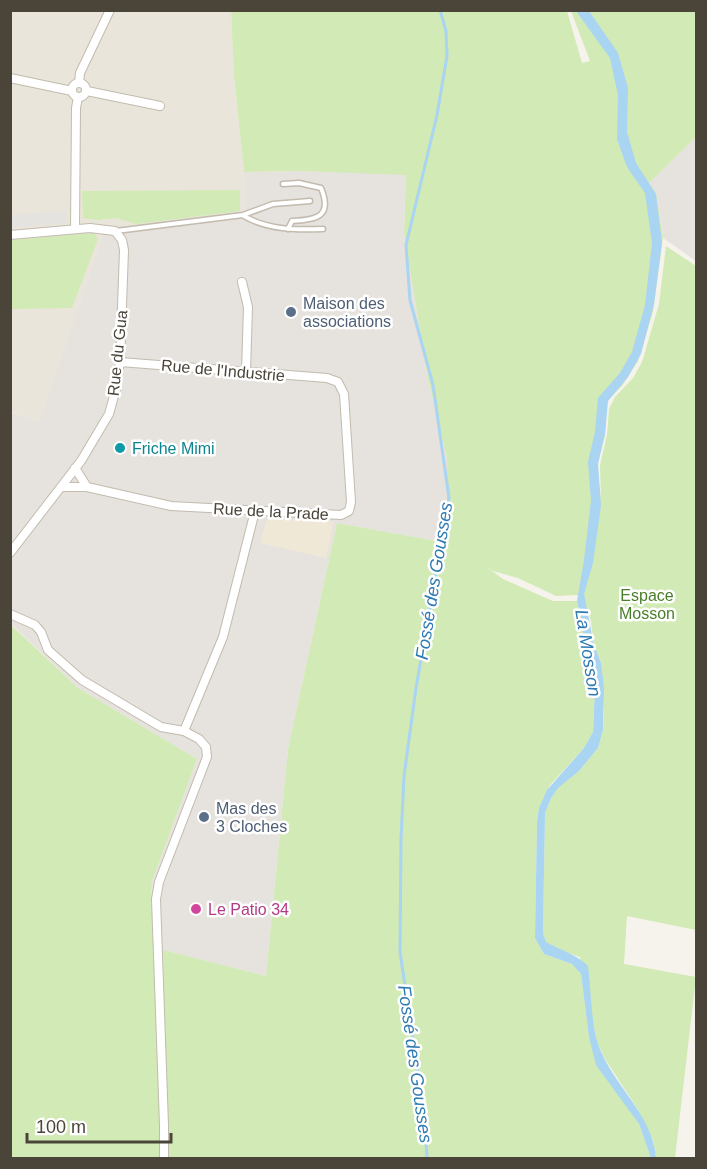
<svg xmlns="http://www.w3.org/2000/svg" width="707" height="1169" font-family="Arial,sans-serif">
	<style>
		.residential { fill: #eae5da }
		.industrial { fill: #e6e2dd }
		.education { fill: #efe8d6 }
		.green { fill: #d2eab5 }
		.parking { fill: #e5e3e0 }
		.water { fill: #a9d4f2 }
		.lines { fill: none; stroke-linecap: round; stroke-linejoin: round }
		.stream { stroke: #a9d4f2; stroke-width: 3 }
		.lane-casing { stroke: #c2bbae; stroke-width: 7 }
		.street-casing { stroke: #c2bbae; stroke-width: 10 }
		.lane { stroke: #fff; stroke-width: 4 }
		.street { stroke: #fff; stroke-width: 8 }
		.service-dot { fill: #5c6f8a; stroke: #fff; stroke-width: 2 }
		.culture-dot { fill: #0f9aa8; stroke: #fff; stroke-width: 2 }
		.hotel-dot { fill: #d1479c; stroke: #fff; stroke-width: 2 }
		.labels { text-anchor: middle; stroke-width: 5; stroke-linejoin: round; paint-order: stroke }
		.service-label { font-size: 16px; fill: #4e5e75; stroke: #fff; text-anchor: start }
		.street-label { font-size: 16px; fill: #4b4439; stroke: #fff }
		.culture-label { font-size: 16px; fill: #0d838f; stroke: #fff; text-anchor: start }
		.park-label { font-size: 16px; fill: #4a7f2a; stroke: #fff }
		.hotel-label { font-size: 16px; fill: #b23c85; stroke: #fff; text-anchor: start }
		.water-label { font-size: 18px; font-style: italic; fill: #2e7ab2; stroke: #fff }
	</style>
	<rect width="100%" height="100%" fill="#f6f3ec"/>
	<path class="residential" d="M10,11H231L234,76L244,172L245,216L103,234L39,422L11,412Z"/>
	<path class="industrial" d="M696,137V261L663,238L656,193L649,183Z
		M302,171L406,174L404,233L428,379L447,458V543L337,523L288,749L266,976L154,948L151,884L197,759L78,688L11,624L10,412L39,422L103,234L245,216L244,172Z"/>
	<path class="education" d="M267,518L334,522L326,558L260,543Z"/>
	<path class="green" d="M231,11H567L582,63L590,61L571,11H696V137L649,183L656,193L663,238L653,312L638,361L622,386L607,401L605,436L597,464L601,500L600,465L607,435L609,409L615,397L633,378L642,362L659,304L666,246L696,266V930L627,916L624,964L696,977L675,1158H656L653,1140L637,1108L605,1059L597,1042L580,957L560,950L546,942L543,933L545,813L551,798L558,787L579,771L598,748L603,730L604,711L601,663L594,645L591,621L584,600L577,595L556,596L518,578L493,571L485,566L503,579L553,601H577L583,627L582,650L590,669L595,688L593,732L584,748L550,785L539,808L537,822L535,938L544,954L572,964L581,974L589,1037L623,1101L639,1124L651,1158H166L163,950L266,976L288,749L337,523L447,543V458L428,379L404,233L406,175L302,171L244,172L234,76Z
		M240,190V211L136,224L116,218L98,220L83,218L82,191Z
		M94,233L98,239L72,308L11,309V240Z
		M10,624L78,688L197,759L151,884L161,1158H11Z"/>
	<path class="parking" d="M67,211L66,223L11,228V215Z"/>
	<path class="water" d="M576,11H589L618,53L628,88L627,132L636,163L656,194L662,243L654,304L641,354L628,377L608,401L605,434L598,464L601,506L593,563L584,594L594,645L601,663L604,688L603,730L598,748L579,771L558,788L551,798L545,813L543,933L546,942C560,950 576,954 588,966C591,989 591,1023 598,1044C612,1085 653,1114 656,1158H651L639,1124L596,1065L589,1037L581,974L572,964L544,954L535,938L537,822L539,808L547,790L584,748L593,732L595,688L590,669L582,650L583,627L577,601L584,560L591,501L588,462L595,432L598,398L620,373L632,352L645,305L652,243L645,193L627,167L617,139L618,95L610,58Z"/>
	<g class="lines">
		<path class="stream" d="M427,1158L425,1121L400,952L401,840L404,776L416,688L449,498L433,385L410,300L406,245L437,115L447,56L446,31L440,10"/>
		<defs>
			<path id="lane" d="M283,184L299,183L321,188C333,217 316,220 292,221L288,229
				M244,216C268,230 296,230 323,229
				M116,231L243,215L273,204L310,201"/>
			<path id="street" d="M10,78L72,91
				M72 90a7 7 0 1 1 14 0a7 7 0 1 1-14 0Z
				M79,83L80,73L110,10
				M87,91L160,106
				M75,229L76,108L78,97
				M10,235L90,228L115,231L122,240L124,250L120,362L116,389L109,414L81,461L10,553
				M242,282L248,307L246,372
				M75,468L87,487
				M61,487H87L171,506L341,515L349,511L351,502L344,394L338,382L327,378L120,362
				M10,614L35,625L41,632L48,650L82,680L161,727L184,731L199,739L206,747L207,757L159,882L156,899L164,1125V1158
				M184,731L223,637L255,511"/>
		</defs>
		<use href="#lane" class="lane-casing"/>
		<use href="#street" class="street-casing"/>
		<use href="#lane" class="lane"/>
		<use href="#street" class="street"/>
	</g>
	<g class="service-dot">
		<circle cx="291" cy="312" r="6"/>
		<circle cx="204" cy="817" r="6"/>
	</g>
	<circle class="culture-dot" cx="120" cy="448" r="6"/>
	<circle class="hotel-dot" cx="196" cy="909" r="6"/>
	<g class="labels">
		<g class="service-label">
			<text x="303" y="309">Maison des<tspan x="303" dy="18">associations</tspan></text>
			<text x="216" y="814">Mas des<tspan x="216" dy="18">3 Cloches</tspan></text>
		</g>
		<g class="street-label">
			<text transform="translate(117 353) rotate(-84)" y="6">Rue du Gua</text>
			<text transform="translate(223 370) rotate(5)" y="6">Rue de l'Industrie</text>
			<text transform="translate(271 511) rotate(3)" y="6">Rue de la Prade</text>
		</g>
		<g class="culture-label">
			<text x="132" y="454">Friche Mimi</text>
		</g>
		<g class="park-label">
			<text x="647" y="601">Espace<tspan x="647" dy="18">Mosson</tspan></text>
		</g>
		<g class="hotel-label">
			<text x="208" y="915">Le Patio 34</text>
		</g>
		<g class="water-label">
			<text transform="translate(434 581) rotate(-81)" y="6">Fossé des Gousses</text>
			<text transform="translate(588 653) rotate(81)" y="6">La Mosson</text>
			<text transform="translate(415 1064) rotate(82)" y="6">Fossé des Gousses</text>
		</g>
	</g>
	<rect width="707" height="1169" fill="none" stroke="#4b4439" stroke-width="24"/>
	<path d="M27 1133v9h144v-9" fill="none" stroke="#4b4439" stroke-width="3"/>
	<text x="36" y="1133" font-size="18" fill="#4b4439" stroke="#ffffff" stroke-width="4.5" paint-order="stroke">100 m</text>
</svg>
